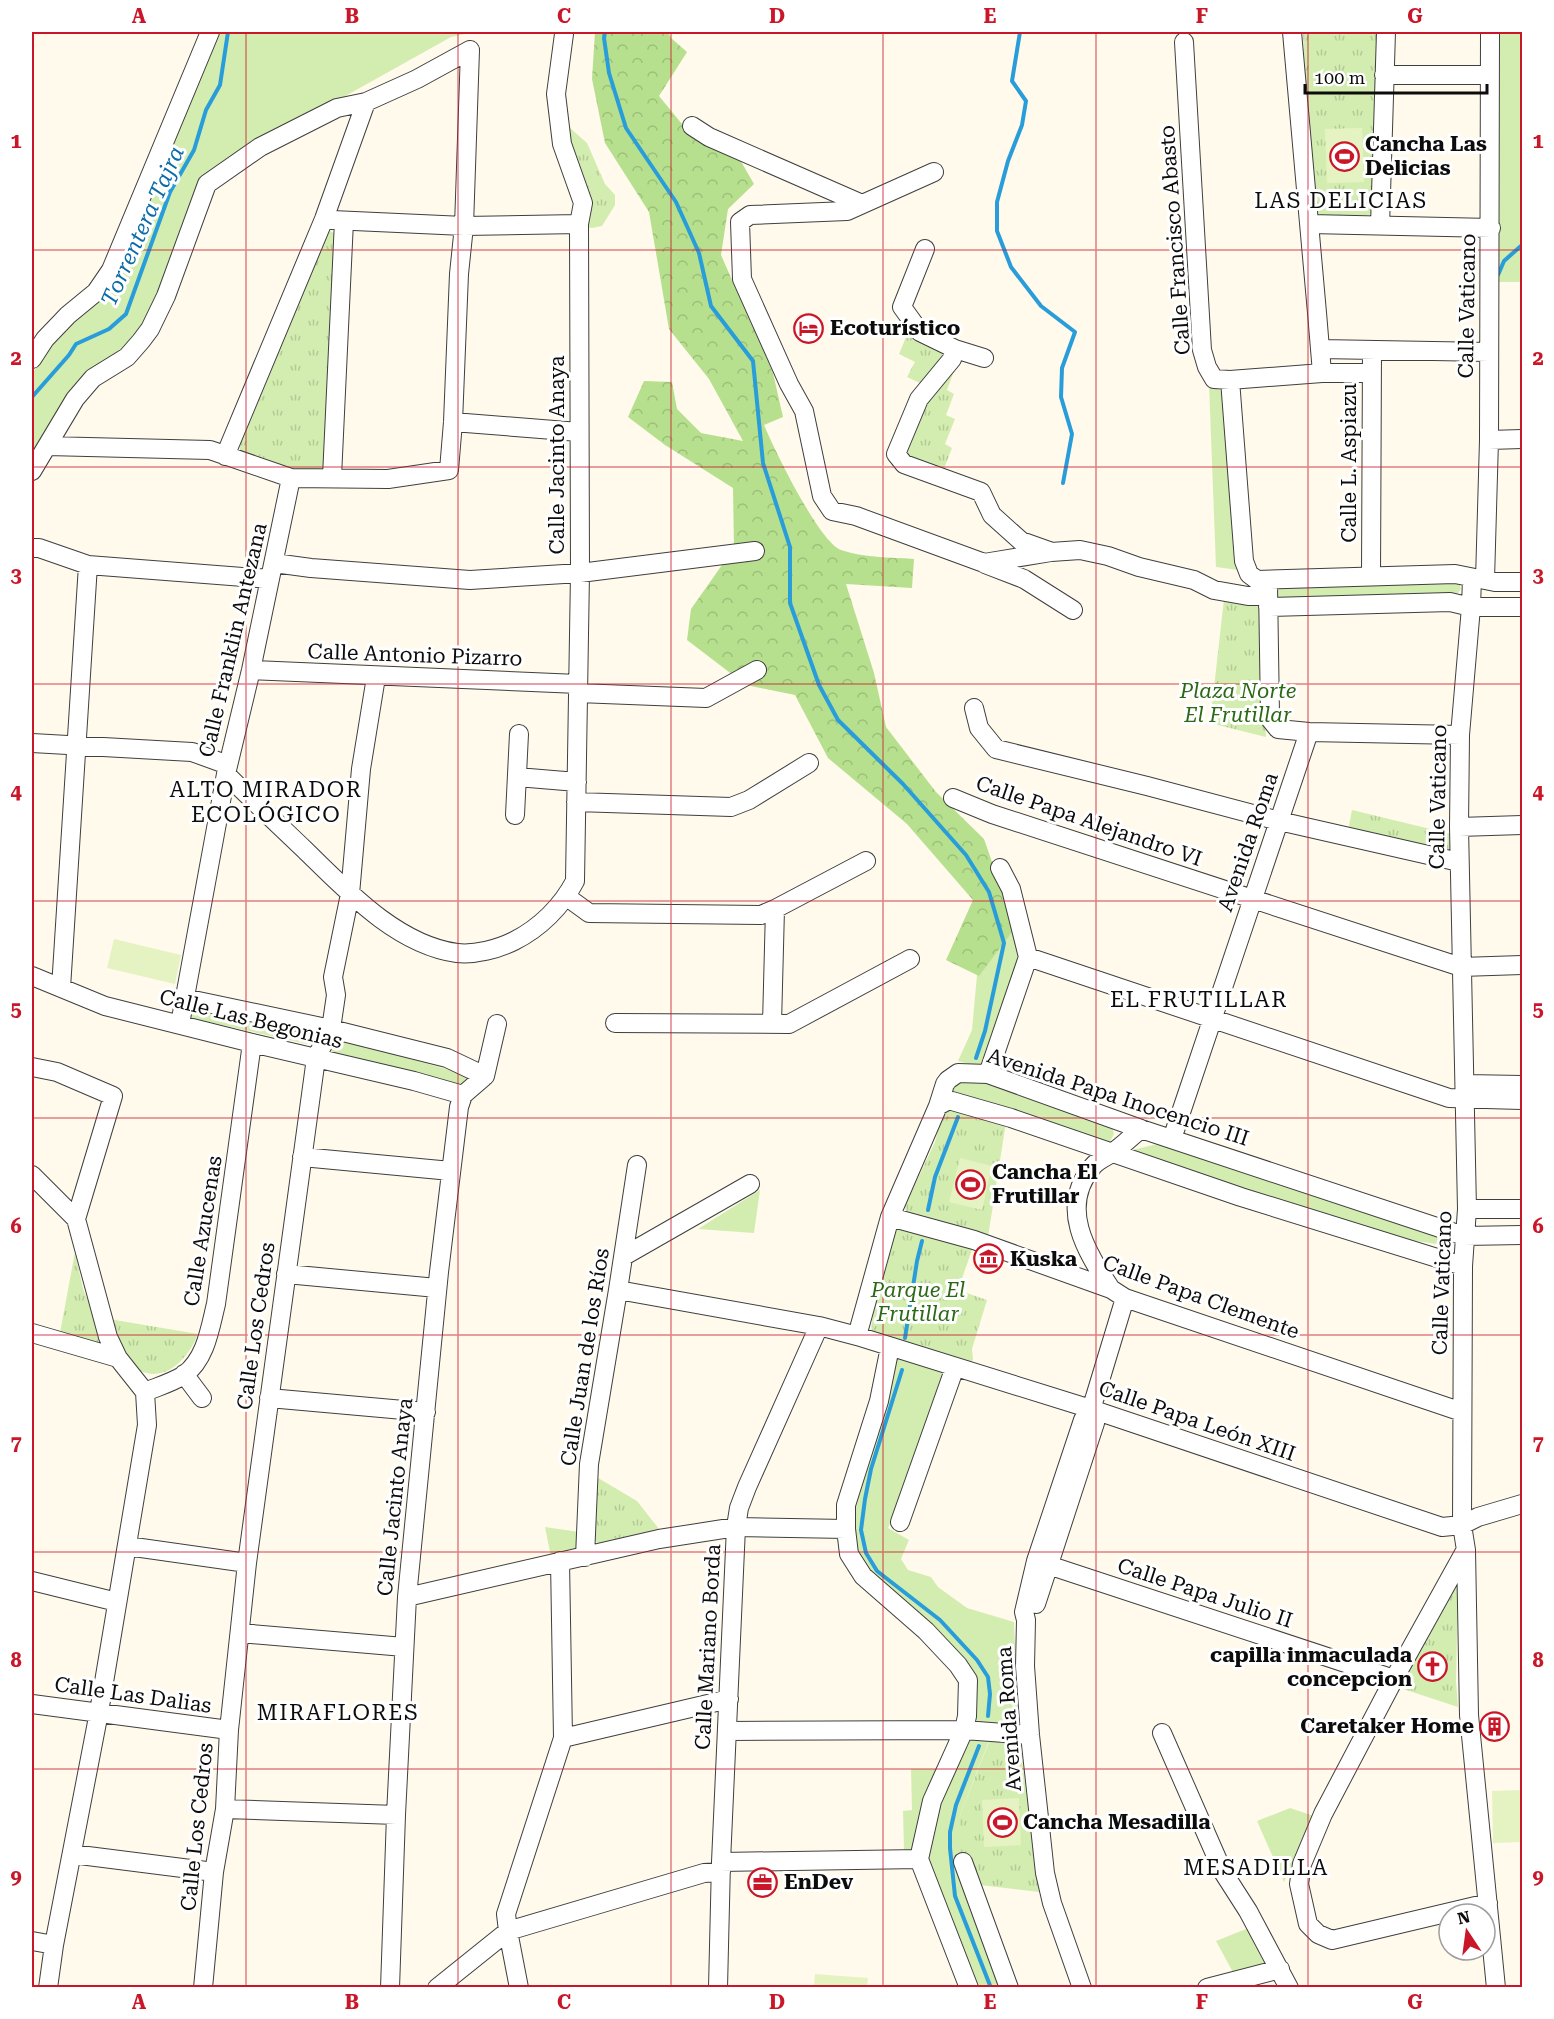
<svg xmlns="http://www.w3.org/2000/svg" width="1554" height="2019" font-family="'Roboto Serif',serif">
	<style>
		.grass { fill: #d3edb0 }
		.forest { fill: url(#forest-crowns) }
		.park { fill: url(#park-tufts) }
		.pitch { fill: #e5f3c3 }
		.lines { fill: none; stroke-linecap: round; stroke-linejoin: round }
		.stream { stroke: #299dda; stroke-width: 4 }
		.minor-casing { stroke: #3f3f3f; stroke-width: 20 }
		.minor { stroke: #fff; stroke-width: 18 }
		.grid { fill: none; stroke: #c91729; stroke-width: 1.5; stroke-opacity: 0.55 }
		.labels { text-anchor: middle; stroke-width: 6; stroke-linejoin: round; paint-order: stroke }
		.poi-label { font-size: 21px; font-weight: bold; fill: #0c0c0c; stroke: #fff; text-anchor: start }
		.street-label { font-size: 21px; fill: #0c0c0c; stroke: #fff }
		.park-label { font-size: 21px; font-style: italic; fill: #2c6916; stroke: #fff }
		.neighbourhood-label { font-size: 22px; letter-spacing: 1.5px; fill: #0c0c0c; stroke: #fff }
		.water-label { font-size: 22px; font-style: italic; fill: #0a6ca9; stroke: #fff }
		.neatline { fill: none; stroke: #c91729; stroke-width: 2 }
		.grid-label { font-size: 20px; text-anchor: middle; font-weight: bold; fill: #c91729 }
	</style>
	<defs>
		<pattern id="forest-crowns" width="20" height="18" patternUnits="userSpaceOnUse" patternTransform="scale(1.5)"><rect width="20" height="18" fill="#b7e08e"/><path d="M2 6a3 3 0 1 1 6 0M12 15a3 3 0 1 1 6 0" fill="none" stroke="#9cbf79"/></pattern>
		<pattern id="park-tufts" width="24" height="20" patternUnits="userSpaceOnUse" patternTransform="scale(1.5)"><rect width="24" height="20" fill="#d3edb0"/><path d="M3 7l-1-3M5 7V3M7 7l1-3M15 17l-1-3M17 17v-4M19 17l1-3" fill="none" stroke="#b4ca96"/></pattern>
	</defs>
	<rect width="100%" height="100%" fill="#fffaeb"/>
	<path class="grass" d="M220,32H474L451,37L340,99L230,156L210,170L197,187L156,301L137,337L32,461V374L49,347L112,283L204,64Z
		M1500,32H1522V282H1496Z
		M1209,384L1221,391L1226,404L1238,570L1216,567Z
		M1459,583L1461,589L1458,593L1276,598L1275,592L1282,587Z
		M1004,897L1021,959L987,1064L980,1067L958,1061L972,1030L978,964Z
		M188,1008L309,1036L307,1044L186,1017Z
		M337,1038L467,1075L468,1082L461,1089L326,1053L332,1041Z
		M975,1078L1112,1127L1114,1134L1109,1143L949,1093L957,1079Z
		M1162,1143L1440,1236V1241L1437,1244L1402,1239L1366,1231L1132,1150Z
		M760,1190L754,1233L698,1229Z
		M895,1353L945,1369L906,1485L888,1528L909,1540L901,1559L908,1570L931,1577L938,1587L967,1608L1014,1622L1018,1721L1012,1727L981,1724L974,1718L971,1669L949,1642L870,1575L852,1540L851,1514Z
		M545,1527L579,1532L577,1550L551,1557Z
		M966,1740L989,1741L960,1815L1002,1987H978L928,1858L936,1819L953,1768Z
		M911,1769H940L913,1850H904L903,1811L912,1810Z
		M1290,1808L1314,1816L1284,1882L1257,1821Z
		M1251,1927L1271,1967L1235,1976L1216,1941Z"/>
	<path class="forest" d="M595,32H668L671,38L687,52L659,96L691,135L735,151L754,184L728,209L721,255L773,373L783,417L764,425C774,449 819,542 841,550C863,558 890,557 914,559L912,588L846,584L874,673L886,727L936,792L984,839L1015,928L979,976L946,960L973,900L907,824L828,758L795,695L746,685L687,640L691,609L734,548L733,488L665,445L628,417L644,381L672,382L677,409L701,433L743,441L709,379L669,329L649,212L605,143L592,79Z"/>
	<path class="park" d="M1303,32H1379L1373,212L1369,215L1324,217L1314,211L1311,199Z
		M569,127L587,143L605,184L615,195V205L602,226L592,228L586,227L565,128Z
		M328,230L334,233L327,464C322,468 317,471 310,471C300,470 250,459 243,454C239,450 239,445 239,440Z
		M907,335L942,353L944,360L922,384L907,377L915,362L899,354Z
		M957,363L947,390L954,394L946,415L955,419L945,444L952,448L943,471L911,460L904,452L924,403Z
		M1224,599L1254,602L1260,609L1266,737L1210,723Z
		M1352,810L1451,834V846L1448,851L1348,831Z
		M944,1108L1006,1122L988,1237L906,1212L905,1206L935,1142Z
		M902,1228L974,1244L958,1290L987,1300L972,1349L973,1359L971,1364L872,1331C869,1313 888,1253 894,1232Z
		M75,1252L83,1289L101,1331L104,1345L60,1333Z
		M109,1319L198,1334C191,1353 171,1379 147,1373C143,1372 137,1371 134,1368C120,1358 115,1334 109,1319Z
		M593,1475L637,1501L659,1529L606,1543L599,1544L593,1539Z
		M1458,1581L1456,1681L1458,1707L1397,1687Z
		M991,1737L1016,1744L1021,1751L1039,1892L980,1885L961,1880L960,1815Z"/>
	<path class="pitch" d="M1362,128L1364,182L1327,183L1325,129Z
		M114,939L181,955L175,984L107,968Z
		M960,1158L992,1166L982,1210L949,1202Z
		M1522,1790V1842L1493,1843L1492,1791Z
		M1019,1798L1021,1845L984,1847L982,1800Z
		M815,1974L868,1978L867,1987H814Z"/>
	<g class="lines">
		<path class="stream" d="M605,32L604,38L609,73L626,128L676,202L699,253L711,306L753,361L763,463L790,547V603L819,685L838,720L903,784L966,855L989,892L1004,943L985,1031L976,1058
			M1020,32L1012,81L1026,101L1022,125L1008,161L997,202V231L1011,267L1041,306L1075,332L1062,368L1061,397L1072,434L1063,483
			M1498,275L1504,261L1522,245
			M32,397L69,355L76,344L109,329L126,314L170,192L194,150L206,110L220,85L228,32
			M928,1210L935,1177L958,1117
			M905,1338L917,1261L922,1241
			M902,1370L871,1469L865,1499L861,1530L866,1553L877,1571L940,1620L977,1660L988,1677L990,1694L988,1716
			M979,1746L956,1805L950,1832V1848L955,1896L991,1988"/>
		<defs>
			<path id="minor" d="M1292,32C1301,145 1313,259 1322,373
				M1184,42L1202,350L1207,367L1214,379L1230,380L1322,373H1372
				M1384,75H1490
				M692,126L709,137L862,204
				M934,172L847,211L750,215L740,222L742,279L789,384L804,411L822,496L832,511L856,516L984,563L1051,552L1080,550L1108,556L1139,567L1194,580L1214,590L1248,596H1268
				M332,220L464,226L579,224
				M1310,224L1491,228
				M1380,226L1386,32
				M925,249L902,307L920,332L955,349L984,358
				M955,349L952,359L919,399L896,454L904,464L981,492L992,515L1021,541L1049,551
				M1320,349L1489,352
				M32,359L45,339L68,315L96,292L111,270L210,32
				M1230,380L1244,561L1249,574L1257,580L1455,574L1495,582H1522
				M453,422L579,432
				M1489,440L1522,439
				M47,446L210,450L291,478L388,479L449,470L453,422L459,274L464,226L470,50
				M225,456L324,219L366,102
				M32,471L75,399L93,378L127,357L141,341L150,329L166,296L207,184L260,147L337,108L366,102L417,79L470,50
				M332,477L344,221
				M32,548H39L88,565L270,579
				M274,563L311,568L470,580L580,573L755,551
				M985,564L1024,579L1073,610
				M1371,576L1372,351
				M1472,578L1471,607L1460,735L1459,827L1467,1209L1463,1266L1462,1525L1466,1550L1469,1715L1496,1988
				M1485,580L1489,440L1490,32
				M1268,586L1270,715V719L1278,729L1309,732L1460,735
				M1268,607L1450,602L1471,607H1522
				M251,670L578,684
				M578,693L706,698L757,670
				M974,708L979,728L996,749L1147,786L1279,821L1459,862
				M32,743L192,752L228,765
				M226,774C252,800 279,825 305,850C346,890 397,945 457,953C475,955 498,949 514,941C540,928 562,906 575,881L580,573L579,224L583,203L562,144L556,94L564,34
				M517,777L577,782
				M953,798L992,814L1461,967L1522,965
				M576,802L731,807L749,800L809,763
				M515,815L519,734
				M1459,827L1522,825
				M567,897L589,913L761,915L775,909L866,861
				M1028,957L1449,1098L1522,1100
				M32,976L105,1006L252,1043L414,1081L463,1095
				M61,988L88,565
				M184,998L331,1029L447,1058L485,1076
				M615,1023L789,1024L910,959
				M180,1024L226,774L251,670L291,478
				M772,1024L775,909
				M32,1067L57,1072L113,1096L76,1219
				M988,1074L1028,957L1011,889L1000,868
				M1465,1084L1522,1085
				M938,1106L947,1101H952L1011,1118L1241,1197L1463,1266
				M1172,1139L1309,732
				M302,1157L451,1171
				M32,1175L76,1219L108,1337L118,1358L145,1392L147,1425L99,1712L54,1945L48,1988
				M1467,1209H1522
				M890,1217L974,1240L1111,1289L1125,1298L1462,1412
				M624,1256L750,1184
				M286,1274L437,1288
				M1111,1289C1086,1251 1058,1207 1093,1166C1098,1160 1106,1157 1112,1153C1122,1146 1131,1137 1141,1129
				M618,1290L819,1326L857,1336L1091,1409L1442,1527L1462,1525L1478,1517L1522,1504
				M32,1333L118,1358
				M857,1336L890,1217L938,1106L945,1084L948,1080L958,1073L988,1074L1141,1129L1464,1236L1522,1235
				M890,1347L879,1401L846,1505V1529L849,1554L863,1576L926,1631L958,1665L968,1680L967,1716L964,1730L932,1801L919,1859L969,1988
				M184,1374L202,1398
				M145,1392C157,1387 173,1382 184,1375C206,1359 210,1328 216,1304L252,1043
				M269,1398L426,1412
				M900,1522L955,1367
				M127,1546L247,1563
				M1465,1551L1394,1679L1323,1814L1302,1864L1299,1884L1308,1924L1318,1934L1332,1940L1488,1903
				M585,1557L589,1464L618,1290L637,1165
				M1036,1561L1394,1679
				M32,1581L117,1602
				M407,1597L659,1539L736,1527L846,1529
				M1036,1604L1095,1423L1091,1409
				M240,1633L404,1647
				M32,1704L229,1730
				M727,1731L964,1730L1030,1735
				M1162,1733L1223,1872L1248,1911L1289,1988
				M563,1738L729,1699
				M225,1809L396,1815
				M72,1854L214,1872
				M721,1862L919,1859
				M963,1862L1009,1988
				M32,1941L54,1945
				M203,1988L214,1872L225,1809L229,1730L247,1563L316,1058L331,1029L336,995L333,977L350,894L361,769L376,677
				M390,1988L396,1815L407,1597L439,1272L459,1107L463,1095L485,1076L497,1024
				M437,1988L508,1931L704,1873L721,1872
				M519,1988L508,1931L506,1914L563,1738L560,1561
				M718,1988L721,1862L736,1527L739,1508L747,1487L819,1326
				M1082,1988L1052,1903L1045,1873L1030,1735L1025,1666L1026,1620L1024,1612L1036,1561L1083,1420L1091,1409L1095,1397L1125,1298
				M1207,1988L1280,1969"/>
		</defs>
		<use href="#minor" class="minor-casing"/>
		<use href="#minor" class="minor"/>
	</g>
	<path class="grid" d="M246,32V1988M458,32V1988M671,32V1988M883,32V1988M1096,32V1988M1308,32V1988M32,250H1522M32,467H1522M32,684H1522M32,901H1522M32,1118H1522M32,1335H1522M32,1552H1522M32,1769H1522"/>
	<defs>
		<symbol id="stadium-ring" viewBox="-11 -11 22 22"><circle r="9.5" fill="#fff" stroke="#c91729" stroke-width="1.5"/><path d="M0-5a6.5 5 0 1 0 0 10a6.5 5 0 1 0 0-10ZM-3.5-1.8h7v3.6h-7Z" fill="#c91729"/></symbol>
		<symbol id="hotel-ring" viewBox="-11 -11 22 22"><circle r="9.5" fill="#fff" stroke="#c91729" stroke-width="1.5"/><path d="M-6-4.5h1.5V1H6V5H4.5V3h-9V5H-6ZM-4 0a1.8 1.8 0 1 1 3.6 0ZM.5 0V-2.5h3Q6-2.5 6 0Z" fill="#c91729"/></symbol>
		<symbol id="museum-ring" viewBox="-11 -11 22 22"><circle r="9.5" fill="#fff" stroke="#c91729" stroke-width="1.5"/><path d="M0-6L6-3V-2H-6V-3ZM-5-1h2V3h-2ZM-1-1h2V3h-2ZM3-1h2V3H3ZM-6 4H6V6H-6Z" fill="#c91729"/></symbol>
		<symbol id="church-ring" viewBox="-11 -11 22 22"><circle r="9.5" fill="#fff" stroke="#c91729" stroke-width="1.5"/><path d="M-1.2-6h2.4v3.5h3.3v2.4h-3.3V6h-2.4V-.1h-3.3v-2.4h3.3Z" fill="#c91729"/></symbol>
		<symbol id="building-ring" viewBox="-11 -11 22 22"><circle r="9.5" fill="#fff" stroke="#c91729" stroke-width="1.5"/><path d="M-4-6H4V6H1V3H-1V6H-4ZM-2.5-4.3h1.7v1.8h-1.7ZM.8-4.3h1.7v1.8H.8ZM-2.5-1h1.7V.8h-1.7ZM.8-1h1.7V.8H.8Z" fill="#c91729"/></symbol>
		<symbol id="office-ring" viewBox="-11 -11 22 22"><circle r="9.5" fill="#fff" stroke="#c91729" stroke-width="1.5"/><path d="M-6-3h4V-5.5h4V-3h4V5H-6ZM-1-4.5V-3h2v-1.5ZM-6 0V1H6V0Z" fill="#c91729"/></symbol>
	</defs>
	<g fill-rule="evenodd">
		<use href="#stadium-ring" x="1328" y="140" width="33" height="33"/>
		<use href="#hotel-ring" x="792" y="312" width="33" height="33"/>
		<use href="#stadium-ring" x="954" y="1168" width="33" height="33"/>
		<use href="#museum-ring" x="972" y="1242" width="33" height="33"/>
		<use href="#church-ring" x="1416" y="1650" width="33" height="33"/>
		<use href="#building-ring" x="1478" y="1710" width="33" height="33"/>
		<use href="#stadium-ring" x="986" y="1806" width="33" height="33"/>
		<use href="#office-ring" x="746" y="1866" width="33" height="33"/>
	</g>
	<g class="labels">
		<g class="poi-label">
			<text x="1365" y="151">Cancha Las<tspan x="1365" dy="24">Delicias</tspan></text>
			<text x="830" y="335">Ecoturístico</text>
			<text x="992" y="1179">Cancha El<tspan x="992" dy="24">Frutillar</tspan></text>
			<text x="1010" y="1266">Kuska</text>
			<text x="1412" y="1662" text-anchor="end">capilla inmaculada<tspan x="1412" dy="24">concepcion</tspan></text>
			<text x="1474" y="1733" text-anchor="end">Caretaker Home</text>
			<text x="1023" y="1829">Cancha Mesadilla</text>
			<text x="784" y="1889">EnDev</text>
		</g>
		<g class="street-label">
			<text transform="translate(1175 240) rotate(-94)" y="7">Calle Francisco Abasto</text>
			<text transform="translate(1467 306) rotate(-89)" y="7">Calle Vaticano</text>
			<text transform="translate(557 455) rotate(-90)" y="7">Calle Jacinto Anaya</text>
			<text transform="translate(1349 463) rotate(-90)" y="7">Calle L. Aspiazu</text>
			<text transform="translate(233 640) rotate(-77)" y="7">Calle Franklin Antezana</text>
			<text transform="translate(415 655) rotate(2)" y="7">Calle Antonio Pizarro</text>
			<text transform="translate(1438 797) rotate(-89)" y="7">Calle Vaticano</text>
			<text transform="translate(1089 821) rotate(19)" y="7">Calle Papa Alejandro VI</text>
			<text transform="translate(1248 842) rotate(-71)" y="7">Avenida Roma</text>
			<text transform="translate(251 1019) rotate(14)" y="7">Calle Las Begonias</text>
			<text transform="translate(1118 1097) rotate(18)" y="7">Avenida Papa Inocencio III</text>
			<text transform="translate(203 1231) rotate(-81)" y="7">Calle Azucenas</text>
			<text transform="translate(1442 1283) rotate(-88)" y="7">Calle Vaticano</text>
			<text transform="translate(1201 1297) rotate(20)" y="7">Calle Papa Clemente</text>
			<text transform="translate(256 1326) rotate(-82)" y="7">Calle Los Cedros</text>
			<text transform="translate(585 1357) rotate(-81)" y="7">Calle Juan de los Ríos</text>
			<text transform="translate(1197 1421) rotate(19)" y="7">Calle Papa León XIII</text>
			<text transform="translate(395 1497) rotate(-84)" y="7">Calle Jacinto Anaya</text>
			<text transform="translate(1205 1593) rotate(18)" y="7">Calle Papa Julio II</text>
			<text transform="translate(708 1647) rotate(-87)" y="7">Calle Mariano Borda</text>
			<text transform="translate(133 1695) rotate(8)" y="7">Calle Las Dalias</text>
			<text transform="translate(1009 1719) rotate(-94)" y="7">Avenida Roma</text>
			<text transform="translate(197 1827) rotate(-84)" y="7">Calle Los Cedros</text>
		</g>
		<g class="park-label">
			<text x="1238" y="698">Plaza Norte<tspan x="1238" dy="24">El Frutillar</tspan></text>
			<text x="918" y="1297">Parque El<tspan x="918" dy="24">Frutillar</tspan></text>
		</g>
		<g class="neighbourhood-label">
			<text x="1341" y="208">LAS DELICIAS</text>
			<text x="266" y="797">ALTO MIRADOR<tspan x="266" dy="25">ECOLÓGICO</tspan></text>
			<text x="1199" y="1007">EL FRUTILLAR</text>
			<text x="338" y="1720">MIRAFLORES</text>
			<text x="1256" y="1875">MESADILLA</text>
		</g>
		<g class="water-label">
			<text transform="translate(142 226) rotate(-66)" y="8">Torrentera Tajra</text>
		</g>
	</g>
	<rect width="1554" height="2019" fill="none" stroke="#ffffff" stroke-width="66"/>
	<g transform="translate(1467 1932) rotate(347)"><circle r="28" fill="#ffffff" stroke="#9e9e9e" stroke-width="1.5"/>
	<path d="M0-4.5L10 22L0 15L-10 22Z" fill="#c91729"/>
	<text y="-9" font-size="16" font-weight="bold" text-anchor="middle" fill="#0c0c0c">N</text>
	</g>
	<path d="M1305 84v9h182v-9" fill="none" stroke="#0c0c0c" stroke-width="3"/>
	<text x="1314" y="84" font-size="18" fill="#0c0c0c" stroke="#ffffff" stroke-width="4.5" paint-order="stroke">100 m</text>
	<rect x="33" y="33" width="1488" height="1953" class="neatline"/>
	<g class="grid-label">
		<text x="139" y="23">A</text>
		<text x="352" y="23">B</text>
		<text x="564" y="23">C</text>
		<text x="777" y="23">D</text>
		<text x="990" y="23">E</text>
		<text x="1202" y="23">F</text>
		<text x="1415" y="23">G</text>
		<text x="16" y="148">1</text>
		<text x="1538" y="148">1</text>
		<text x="16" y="365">2</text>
		<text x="1538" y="365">2</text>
		<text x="16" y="582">3</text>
		<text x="1538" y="582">3</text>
		<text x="16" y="799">4</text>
		<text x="1538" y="799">4</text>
		<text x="16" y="1016">5</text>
		<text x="1538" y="1016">5</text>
		<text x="16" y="1233">6</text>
		<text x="1538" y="1233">6</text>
		<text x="16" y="1450">7</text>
		<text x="1538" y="1450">7</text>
		<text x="16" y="1667">8</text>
		<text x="1538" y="1667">8</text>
		<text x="16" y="1884">9</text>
		<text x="1538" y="1884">9</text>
		<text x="139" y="2009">A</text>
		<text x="352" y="2009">B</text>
		<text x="564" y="2009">C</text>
		<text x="777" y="2009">D</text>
		<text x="990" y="2009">E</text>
		<text x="1202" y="2009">F</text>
		<text x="1415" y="2009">G</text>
	</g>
</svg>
